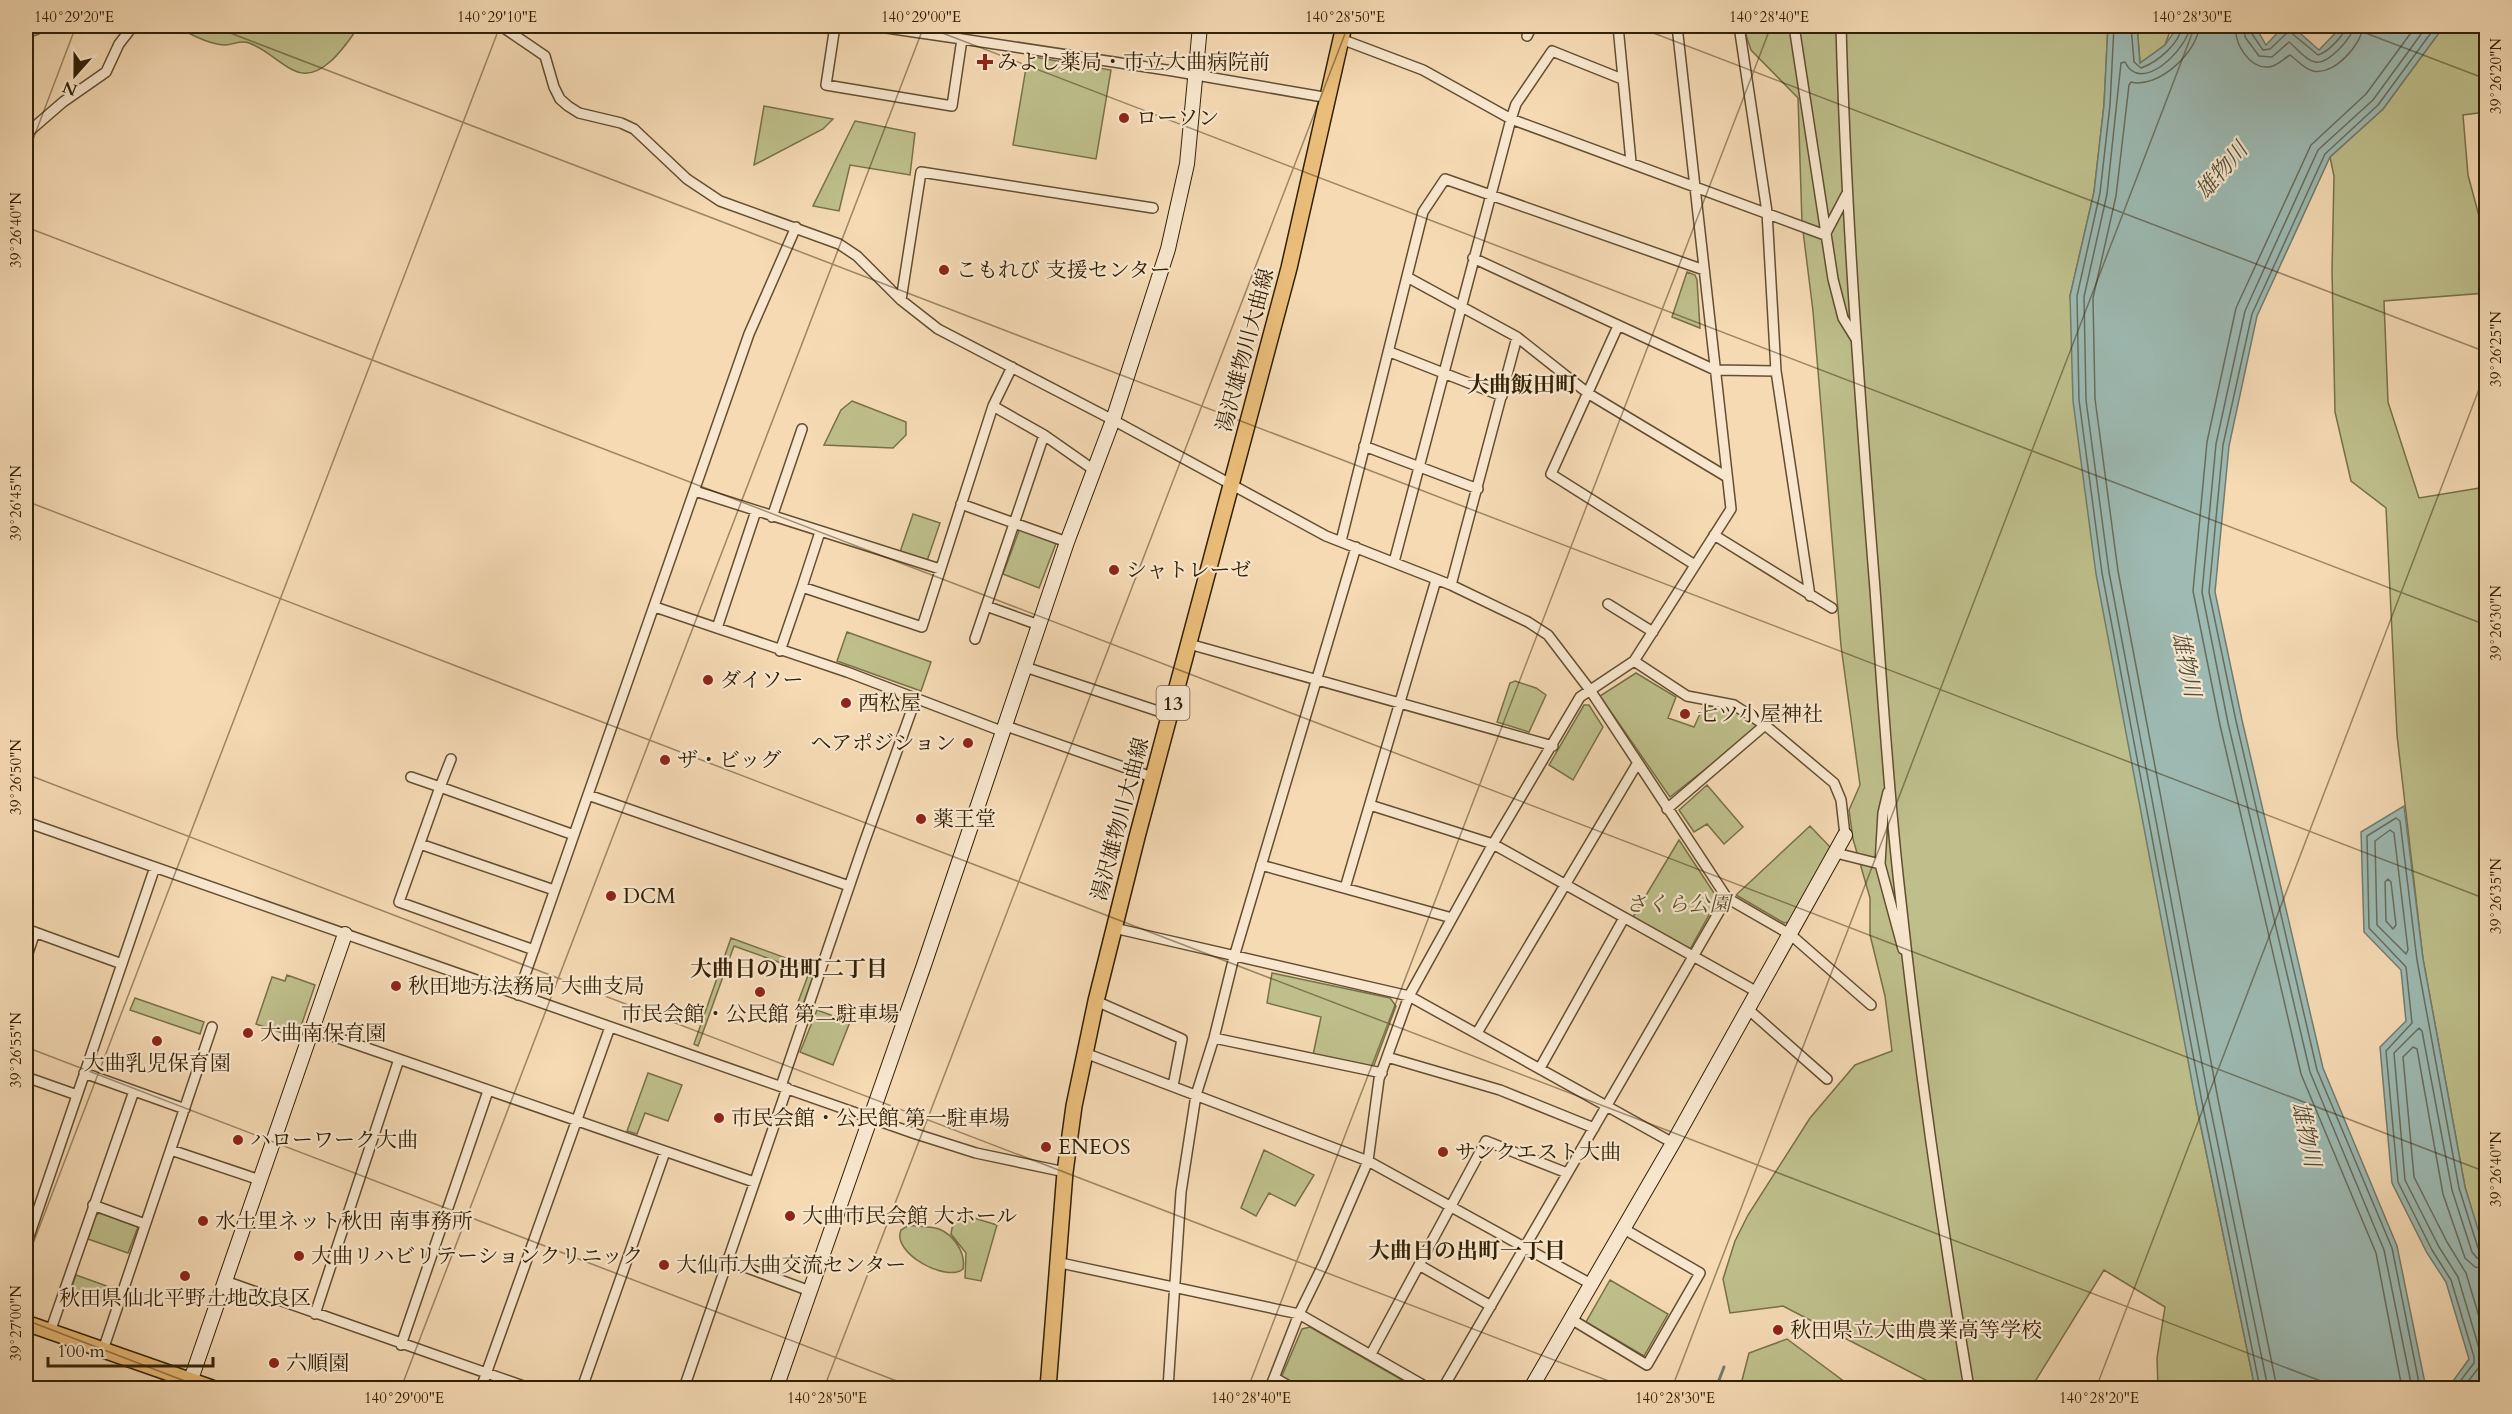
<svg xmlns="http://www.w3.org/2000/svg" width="2512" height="1414" font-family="Cardo,'Noto Serif JP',serif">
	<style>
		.green { fill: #bebf8b; stroke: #787048; stroke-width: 1.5 }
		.water { fill: #9dbab3; stroke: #727c6d; stroke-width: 1.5 }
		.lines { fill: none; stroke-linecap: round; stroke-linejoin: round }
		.shore { stroke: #686d5c; stroke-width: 1.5 }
		.stream { stroke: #727c6d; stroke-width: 3 }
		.street-casing { stroke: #634e30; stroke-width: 12 }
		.secondary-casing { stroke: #322004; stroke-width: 16 }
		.primary-casing { stroke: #322004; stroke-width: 18 }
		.street { stroke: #f8e7ce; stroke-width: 9 }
		.secondary { stroke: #f8e7ce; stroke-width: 14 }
		.primary { stroke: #eabd7a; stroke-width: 15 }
		.ticks { fill: none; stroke: #322004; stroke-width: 1.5; stroke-opacity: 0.45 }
		.poi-dot { fill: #8f2418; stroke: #f8e7ce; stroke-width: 2 }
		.labels { text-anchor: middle; stroke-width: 4.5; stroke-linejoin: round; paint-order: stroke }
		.shield { fill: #f8e7ce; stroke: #6d5c41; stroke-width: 1.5 }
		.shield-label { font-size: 20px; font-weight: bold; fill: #322004 }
		.poi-label { font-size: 21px; fill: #322004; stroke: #f8e7ce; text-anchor: start }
		.street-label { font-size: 21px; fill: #322004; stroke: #f8e7ce }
		.park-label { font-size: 21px; font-style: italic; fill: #5c502c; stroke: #f8e7ce }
		.water-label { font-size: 22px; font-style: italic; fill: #524e39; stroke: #f8e7ce }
		.neighbourhood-label { font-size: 22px; font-weight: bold; fill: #322004; stroke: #f8e7ce }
		.neatline { fill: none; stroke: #322004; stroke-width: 2 }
		.ticks-label { font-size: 15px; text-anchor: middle; fill: #322004 }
	</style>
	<rect width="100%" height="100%" fill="#f5dab4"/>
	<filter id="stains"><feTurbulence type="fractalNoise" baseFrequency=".00333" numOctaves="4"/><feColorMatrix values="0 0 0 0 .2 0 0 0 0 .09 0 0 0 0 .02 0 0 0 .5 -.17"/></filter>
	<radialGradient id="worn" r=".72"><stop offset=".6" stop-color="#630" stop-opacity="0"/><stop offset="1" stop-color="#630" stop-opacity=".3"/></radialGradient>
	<path class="green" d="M26,26H46L39,34L26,39Z
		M174,26H359C346,45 320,85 293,70C277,62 266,49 249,43C241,40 235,44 226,45C209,45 189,33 174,26Z
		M1743,26H1837L1853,218L1844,26H2108L2104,105L2094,192L2070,296L2196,1103L2255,1388H2158L2157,1358L2165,1307L2104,1270L2031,1388H1941L1783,1306L1730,1313L1723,1279L1735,1241L1748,1215L1810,1118L1855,1065L1892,1051L1885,996L1870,935V898L1853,839L1849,810L1860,785L1841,646L1813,311L1802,223L1798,98L1751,50Z
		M2137,26H2172L2165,45L2140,63Z
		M2444,26H2486V112L2463,115L2468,175L2486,242V293L2384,301L2388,402L2419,498L2486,487V1260L2465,1187L2423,959L2397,735L2386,508L2351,481L2335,412L2332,271L2334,176L2330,157L2383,109Z
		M1028,56L1111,70L1096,159L1013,145Z
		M764,106L833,119L823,129L754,165Z
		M855,121L915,133L910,175L850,165L839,211L813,206Z
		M1687,272L1695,275L1697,280L1700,328L1672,317Z
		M852,401L906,422V435L893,448L824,445L841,410Z
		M913,514L940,523L927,561L900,552Z
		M1020,528L1057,541L1039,588L1003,574Z
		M847,632L931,662L921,691L837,661Z
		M1636,673L1676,697L1668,718L1694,727L1704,705L1737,712L1759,727L1670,797L1600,696Z
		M1515,681L1536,688L1546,695L1529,732L1497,722L1510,683Z
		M1584,705H1589L1603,727L1573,780L1549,765Z
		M1707,785L1743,827L1724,844L1707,824L1694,832L1679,810Z
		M1810,826L1832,849L1789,922L1784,923L1736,895Z
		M1679,840L1718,899L1690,949L1633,917Z
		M731,938L816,969L800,1013L795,1010L809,973L734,946L698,1046L694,1044Z
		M1272,973L1390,998L1396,1006L1373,1068L1313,1055L1321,1017L1267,1003Z
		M287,975L315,985L297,1038L256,1024L272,977L285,981Z
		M135,998L204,1022L200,1034L130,1010Z
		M817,1010L850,1022L833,1065L800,1052Z
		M648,1073L682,1085L668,1121L645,1113L637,1134L627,1131Z
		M1264,1150L1314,1175L1295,1206L1269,1193L1256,1216L1241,1208Z
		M100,1213L138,1227L128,1253L88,1239L96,1215Z
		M961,1214L997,1225L981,1281L965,1278L966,1253L951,1234L952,1228Z
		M909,1225C919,1227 931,1226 939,1229C954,1235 966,1253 963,1269C947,1283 891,1253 901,1230Z
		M76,1275L115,1289L110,1304L71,1289Z
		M1610,1280L1668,1314L1644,1356L1586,1322Z
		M1310,1327L1416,1388H1299L1281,1378L1302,1329Z
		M1787,1339L1853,1388H1740L1749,1353Z"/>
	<path class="water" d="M2108,26H2137L2140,63L2165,45L2178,26H2260L2258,31L2266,45L2284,26H2292L2319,50L2342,26H2444L2383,109L2330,157L2257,316L2229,446L2215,592L2242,720L2323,1068L2397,1246L2426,1388H2255L2196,1103L2096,574L2073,401L2070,296L2094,192L2104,105Z
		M2404,806L2423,959L2465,1187L2486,1255V1388H2448L2469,1359L2446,1282L2427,1253L2392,1183L2380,1047L2406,1021L2401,970L2364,932L2361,832Z"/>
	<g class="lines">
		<path class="shore" d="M2114,26L2110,105L2100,193L2077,296L2079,400L2102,573L2202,1102L2260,1388
			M2131,26L2134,62L2141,68C2158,62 2180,43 2182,26
			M2190,26C2188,48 2141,96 2125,62L2121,63L2107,194L2084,297L2086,400L2109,572L2209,1101L2268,1388
			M2199,26C2198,52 2158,89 2131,82L2129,85L2116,196L2093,298L2095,399L2118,571L2218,1099L2277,1388
			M2236,26C2234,43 2249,69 2269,67C2278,66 2283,59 2290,55C2297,60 2304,69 2313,71C2334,76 2362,44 2363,26
			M2245,26V37L2259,56L2272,57L2289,42C2297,48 2305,60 2315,62C2328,65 2353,37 2354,26
			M2254,26L2252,34L2263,50L2270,49L2289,31L2318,55C2328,52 2344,36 2346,26
			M2390,830L2394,833L2408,950L2406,954L2377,925L2375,841Z
			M2388,879L2391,882L2396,925L2393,929L2386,921L2385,882Z
			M2486,1269L2475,1267L2465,1258L2443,1194L2417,1049L2413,1047L2403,1057L2414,1177L2447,1242L2466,1273L2486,1340
			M2402,1388L2376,1253L2301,1074L2220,725L2193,591L2207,442L2236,308L2311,145L2366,94L2416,26
			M2412,1388L2384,1250L2310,1072L2228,723L2202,592L2216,444L2245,311L2318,150L2373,100L2427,26
			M2420,1388L2392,1248L2317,1070L2236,721L2209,592L2223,445L2252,314L2325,154L2378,105L2436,26
			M2455,1388L2474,1363V1357L2451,1280L2432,1250L2398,1182L2386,1051L2412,1023L2406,967L2369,928L2367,836L2396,818L2400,821L2417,960L2459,1188L2478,1248L2481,1252L2486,1253
			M2463,1388L2480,1366L2481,1355L2458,1277L2439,1247L2405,1180L2394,1053L2419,1028L2422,1031L2452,1190L2472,1252L2477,1258L2486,1260"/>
		<path class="stream" d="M1716,1388L1724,1367"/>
		<defs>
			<path id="street" d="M501,26L545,56L554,87L560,99L568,106L579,113L621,123L634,129L687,179L720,201L839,244L857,256L901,300L938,329L1113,420L1326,536L1451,585L1528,622L1548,635L1590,690L1727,898L1791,935L1871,1005
				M835,26L826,85L952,106L962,39L1173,71L1329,98
				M873,26L962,39
				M1618,26L1631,162
				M1739,26L1767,212L1776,371L1810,596
				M1794,26L1833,279L1843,318L1856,339
				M1841,26C1846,214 1860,401 1875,589C1882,687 1888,786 1899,884C1917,1052 1941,1221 1969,1388
				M1527,36L1532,26
				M1341,39L1423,70L1511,119L1825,235
				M26,134L63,102L106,72L119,44L133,26
				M1825,235L1846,195
				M1473,258L1715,370L1776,371
				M1407,277L1517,337L1589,394L1727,477
				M901,300L921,172L1153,208
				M1618,326L1551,474L1695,565
				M1390,352L1502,396
				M993,406L1044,435L1094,470
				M1364,446L1478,489
				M695,491L940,569
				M961,504L1067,542
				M772,517L802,429
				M1714,535L1832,608
				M1341,541L1423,212L1445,179L1704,270
				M1394,562L1511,119L1516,104L1552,51L1622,79
				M1451,585L1517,337
				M802,587L820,532
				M1608,604L1653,632
				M986,606L1039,625
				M655,607L847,672L1004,732
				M717,628L756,511
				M975,639L1044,435
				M1189,644L1553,746
				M780,651L802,587L922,627L993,406L1012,367
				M1634,661L1687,696L1734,705L1765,725L1834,783L1841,800L1845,835
				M1025,667L1170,715
				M1006,726L1152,777
				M411,777L440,787L451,759
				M1888,792L1883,813L1880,864L1903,949
				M588,795L849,886
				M1370,805L1493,844L1759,993
				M1667,809L1765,725
				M26,822L916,1134L976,1153L1065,1172
				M420,844L554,890
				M1836,853L1880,864
				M1261,865L1452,918
				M1345,888L1436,580
				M1114,928L1409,996L1673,1143
				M26,929L122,964
				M534,950L399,902L440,787L574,835
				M26,959L35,932
				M518,995L749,334L796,227
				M1096,1001L1182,1039L1173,1086
				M1749,1010L1827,1079
				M312,1029L754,1182
				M1477,1033L1637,764
				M1214,1038L1382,1073
				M1085,1053L1368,1161L1591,1284
				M1387,1057L1500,1090L1594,1128
				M1540,1068L1624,918
				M84,1073L185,1109
				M26,1077L77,1095
				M781,1086L863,846L916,698
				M171,1150L260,1180
				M93,1205L145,1224
				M26,1245L155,867
				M726,1260L810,1291
				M1056,1262L1299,1314L1428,1388
				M1419,1265L1491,1306
				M225,1281L529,1388
				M315,1314L399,1059
				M1571,1319L1647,1365L1700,1273L1624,1229
				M50,1332L134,1091
				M401,1345L488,1091
				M103,1350L212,1027
				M1371,1354L1486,1141L1567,1173
				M1275,1378L1292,1388
				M481,1388L610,1027
				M582,1388L665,1152
				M684,1388L787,1088
				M1168,1388L1181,1192L1196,1095L1214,1038L1234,957L1356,547
				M1270,1388L1299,1314L1324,1263L1368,1161L1379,1079L1409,996L1493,844L1580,697L1634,661L1731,509L1677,26
				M1443,1388L1727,898"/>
			<path id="secondary" d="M188,1388L345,934
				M776,1388L924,965L1067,542L1113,420L1168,249L1187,164L1200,26
				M1531,1388L1673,1143L1845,835"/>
			<path id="primary" d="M26,1323L212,1388
				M1048,1388L1065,1172L1074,1106L1096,1001L1137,837L1289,268L1344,26"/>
		</defs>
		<use href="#street" class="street-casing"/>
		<use href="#secondary" class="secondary-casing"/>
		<use href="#primary" class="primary-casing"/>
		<use href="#street" class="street"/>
		<use href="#secondary" class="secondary"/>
		<use href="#primary" class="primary"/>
	</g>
	<path class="ticks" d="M212,26L2486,899M924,26L2486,625M1635,26L2486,352M2347,26L2486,79M26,158L76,26M26,227L2486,1172M26,501L2339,1388M26,774L1627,1388M26,1047L915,1388M26,1262L500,26M26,1320L203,1388M401,1388L924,26M824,1388L1348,26M1248,1388L1771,26M1672,1388L2195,26M2096,1388L2486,371"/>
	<g class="poi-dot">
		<path d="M982 53h6v6h6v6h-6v6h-6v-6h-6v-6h6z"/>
		<circle cx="1124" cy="118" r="6"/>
		<circle cx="944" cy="270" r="6"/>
		<circle cx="1114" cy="570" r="6"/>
		<circle cx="708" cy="680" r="6"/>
		<circle cx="846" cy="703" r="6"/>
		<circle cx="1685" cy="714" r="6"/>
		<circle cx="968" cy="743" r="6"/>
		<circle cx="665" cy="760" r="6"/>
		<circle cx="921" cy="819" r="6"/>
		<circle cx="611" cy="896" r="6"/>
		<circle cx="396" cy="986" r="6"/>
		<circle cx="760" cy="992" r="6"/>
		<circle cx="248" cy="1033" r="6"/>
		<circle cx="157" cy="1041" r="6"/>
		<circle cx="719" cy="1118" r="6"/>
		<circle cx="238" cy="1140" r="6"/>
		<circle cx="1046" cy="1147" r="6"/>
		<circle cx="1443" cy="1152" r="6"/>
		<circle cx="790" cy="1216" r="6"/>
		<circle cx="203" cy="1221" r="6"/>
		<circle cx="299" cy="1256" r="6"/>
		<circle cx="664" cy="1265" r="6"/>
		<circle cx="185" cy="1276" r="6"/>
		<circle cx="1778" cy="1330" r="6"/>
		<circle cx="274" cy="1363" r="6"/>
	</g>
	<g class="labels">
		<rect class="shield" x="1156.5" y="686" width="33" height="34" rx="4.5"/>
		<g class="shield-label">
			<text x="1173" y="710">13</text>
		</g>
		<g class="poi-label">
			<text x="997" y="69">みよし薬局・市立大曲病院前</text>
			<text x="1136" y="125">ローソン</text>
			<text x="956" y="277">こもれび 支援センター</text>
			<text x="1126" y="577">シャトレーゼ</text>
			<text x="720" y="687">ダイソー</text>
			<text x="858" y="710">西松屋</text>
			<text x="1697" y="721">七ツ小屋神社</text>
			<text x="956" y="750" text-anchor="end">ヘアポジション</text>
			<text x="677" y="767">ザ・ビッグ</text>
			<text x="933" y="826">薬王堂</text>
			<text x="623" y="903">DCM</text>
			<text x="408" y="993">秋田地方法務局 大曲支局</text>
			<text x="760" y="1021" text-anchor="middle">市民会館・公民館 第二駐車場</text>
			<text x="260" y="1040">大曲南保育園</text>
			<text x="157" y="1070" text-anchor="middle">大曲乳児保育園</text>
			<text x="731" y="1125">市民会館・公民館 第一駐車場</text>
			<text x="250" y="1147">ハローワーク大曲</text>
			<text x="1058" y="1154">ENEOS</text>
			<text x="1455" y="1159">サンクエスト大曲</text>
			<text x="802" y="1223">大曲市民会館 大ホール</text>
			<text x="215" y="1228">水土里ネット秋田 南事務所</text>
			<text x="311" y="1263">大曲リハビリテーションクリニック</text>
			<text x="676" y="1272">大仙市大曲交流センター</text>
			<text x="185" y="1305" text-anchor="middle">秋田県仙北平野土地改良区</text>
			<text x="1790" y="1337">秋田県立大曲農業高等学校</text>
			<text x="286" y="1370">六順園</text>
		</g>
		<g class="street-label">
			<text transform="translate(1245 350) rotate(-75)" y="7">湯沢雄物川大曲線</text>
			<text transform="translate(1120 819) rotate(-75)" y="7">湯沢雄物川大曲線</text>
		</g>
		<g class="park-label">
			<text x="1678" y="911">さくら公園</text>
		</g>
		<g class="water-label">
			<text transform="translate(2221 170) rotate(-49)" y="8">雄物川</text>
			<text transform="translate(2187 664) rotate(78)" y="8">雄物川</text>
			<text transform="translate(2307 1134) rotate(78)" y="8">雄物川</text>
		</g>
		<g class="neighbourhood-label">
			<text x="1522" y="392">大曲飯田町</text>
			<text x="789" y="976">大曲日の出町二丁目</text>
			<text x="1467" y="1258">大曲日の出町一丁目</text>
		</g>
	</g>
	<rect width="2512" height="1414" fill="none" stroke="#f5dab4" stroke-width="66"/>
	<g transform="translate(75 75) rotate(201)" stroke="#f8e7ce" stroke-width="4.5" paint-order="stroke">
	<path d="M0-4.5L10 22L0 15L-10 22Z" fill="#322004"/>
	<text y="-9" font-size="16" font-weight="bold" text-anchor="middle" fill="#322004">N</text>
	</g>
	<path d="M48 1357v9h165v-9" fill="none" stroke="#322004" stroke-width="3"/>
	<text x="57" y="1357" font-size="18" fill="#322004" stroke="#f8e7ce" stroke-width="4.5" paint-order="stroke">100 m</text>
	<rect x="33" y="33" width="2446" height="1348" class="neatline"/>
	<g class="ticks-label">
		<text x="74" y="22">140°29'20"E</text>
		<text x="497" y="22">140°29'10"E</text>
		<text x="921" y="22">140°29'00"E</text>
		<text x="1345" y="22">140°28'50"E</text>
		<text x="1769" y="22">140°28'40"E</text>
		<text x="2192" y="22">140°28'30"E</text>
		<text transform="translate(2496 76) rotate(-90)" y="5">39°26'20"N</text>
		<text transform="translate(16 230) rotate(-90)" y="5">39°26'40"N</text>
		<text transform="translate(2496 349) rotate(-90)" y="5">39°26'25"N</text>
		<text transform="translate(16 503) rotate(-90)" y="5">39°26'45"N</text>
		<text transform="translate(2496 623) rotate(-90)" y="5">39°26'30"N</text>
		<text transform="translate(16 777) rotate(-90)" y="5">39°26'50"N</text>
		<text transform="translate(2496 896) rotate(-90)" y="5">39°26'35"N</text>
		<text transform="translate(16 1050) rotate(-90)" y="5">39°26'55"N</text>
		<text transform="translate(2496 1169) rotate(-90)" y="5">39°26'40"N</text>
		<text transform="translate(16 1323) rotate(-90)" y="5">39°27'00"N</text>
		<text x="404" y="1403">140°29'00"E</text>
		<text x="827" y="1403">140°28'50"E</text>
		<text x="1251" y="1403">140°28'40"E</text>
		<text x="1675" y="1403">140°28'30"E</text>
		<text x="2099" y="1403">140°28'20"E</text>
	</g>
	<rect width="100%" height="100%" filter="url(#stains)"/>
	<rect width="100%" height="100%" fill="url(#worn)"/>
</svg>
